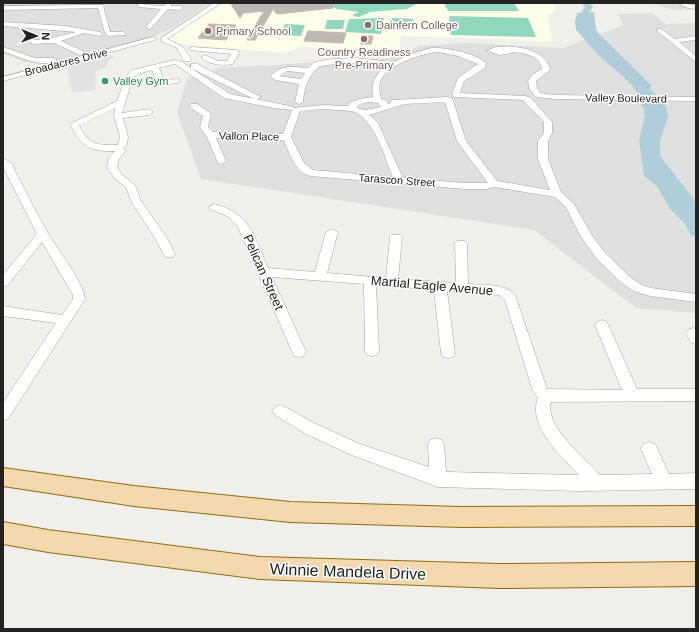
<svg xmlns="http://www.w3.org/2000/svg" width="699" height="632" font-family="Helvetica,sans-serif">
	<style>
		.residential { fill: #e0dfdf }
		.education { fill: #fcfce8 }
		.pitch { fill: #91d7bf }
		.parking { fill: #e2e2e2 }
		.water { fill: #afceda }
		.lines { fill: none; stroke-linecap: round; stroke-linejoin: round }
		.river { fill: #afceda; fill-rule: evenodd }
		.building { fill: #beb8b3; stroke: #c2b7ad }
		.minor-casing { stroke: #a3a3a3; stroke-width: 1 }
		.major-casing { stroke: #906b10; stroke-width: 2 }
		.minor { fill: #fff; fill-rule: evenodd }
		.major { fill: #f3d8ad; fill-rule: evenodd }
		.education-dot { fill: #8d6e63; stroke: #fff; stroke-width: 1.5 }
		.leisure-dot { fill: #2e9e5b; stroke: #fff; stroke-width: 1.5 }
		.labels { text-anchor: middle; stroke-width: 3; stroke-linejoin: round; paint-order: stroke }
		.far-education-label { font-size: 11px; fill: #785e54; stroke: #fff; text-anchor: start }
		.far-street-label { font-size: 11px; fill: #222; stroke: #fff }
		.far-leisure-label { font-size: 11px; fill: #27864d; stroke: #fff; text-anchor: start }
		.street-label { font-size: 13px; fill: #222; stroke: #fff }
		.near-street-label { font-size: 16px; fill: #222; stroke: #fff }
	</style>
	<rect width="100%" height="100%" fill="#f1efea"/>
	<path class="residential" d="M3,3H211L174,27L153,37L47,65L28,63L3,54Z
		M650,3H696V9L673,10Z
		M651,13L666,24L696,23V313L636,308L534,230L201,179L177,112L187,78L219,68L392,58L419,46L466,43L563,48L624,25L617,14Z"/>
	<path class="education" d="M223,3H554L555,11L548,15L552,42L496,39L401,36L399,51L300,47L284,53L185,45L166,39Z"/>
	<path class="pitch" d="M326,3H418L407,9L368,12L369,13L358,17L352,15L359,12L337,9Z
		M444,3H514L519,11H448Z
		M449,16L528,18L536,37L451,35Z
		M384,18L381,34L345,32L349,19Z
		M392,18L413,19L412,26L391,25Z
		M327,20H345L343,29H325Z
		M285,24L305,25L301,36L280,35L281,32H294L282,31Z"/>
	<path class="parking" d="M111,55L114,58L109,60L107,66L95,73L96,90L72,93L68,69L58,71L53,69Z"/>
	<path class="water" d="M594,12L596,29L600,35L651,85L650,89L658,97L638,96L633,86L623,76L601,58L576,30L575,21L577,14L576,13Z
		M660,98L666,107L668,117L660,141V156L696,202V237L691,235L685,224L670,209L657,186L644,176L639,140L645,116L644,109L638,100Z"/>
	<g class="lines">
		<path class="river" d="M581,3H589L593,7C586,16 582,22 589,32L585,34H582C575,23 577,17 585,7Z"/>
	</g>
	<path class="building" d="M237,3H332L333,8L277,14L273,9L255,40H247L264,11L243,13L240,18L231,4Z
		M209,24L236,25L226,40L198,38Z
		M308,31L346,33L343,43L304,41Z
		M363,36H373L371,44H361Z"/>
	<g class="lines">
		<defs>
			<path id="minor" d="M136,3H142L146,5L164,6L167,3H171V6H180L183,8L180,10L168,9L151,28L149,29L146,27L161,9L139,7Z
				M214,3H221L167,39L182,46L191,59L190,61H184L177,48L161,41V38Z
				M678,3L696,5V9L688,8Z
				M103,5L110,32H123L126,34L125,35L109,36L105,33L98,8L3,10V6Z
				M3,22L66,26L100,32L103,34L100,36L84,33L61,41L83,51V55H80L54,43L33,44L22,37L25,35L34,40H44L76,32L3,26Z
				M657,29H661L675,39L696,36V40L679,42L696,56V62L657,31Z
				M153,37L155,38V40L3,81V77Z
				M3,47L35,58H53L57,60C45,69 16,56 3,51Z
				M192,47L236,50L240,52L233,64C222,66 210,65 201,57L205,55L218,61H227L231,54L190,50V48Z
				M495,47C513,45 546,48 550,70L536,81L537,88L540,93L555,95L696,97V101L555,99L536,97L529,88L528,81L533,74L542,69C540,55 524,53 513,52L511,53L500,55L487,51Z
				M431,48C446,47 475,53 486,63L485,68L464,81L460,93L525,96L530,97L552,122V133L548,141V159L561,192L574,204L591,234L604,252L631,278L642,285L651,288L696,294V302L650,296L634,291L623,284L596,258L580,235L566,207L555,197L494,187L487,189H465L310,176C295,172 289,152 284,140L216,138L226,161L221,164L218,163L206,135L200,127L203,116L191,108L190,106L191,104H197L210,113L211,115L208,127L213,132L283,134L292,110L274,108L224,98L175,64L159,68L164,80L179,79V83L158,85L152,70L138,74L133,77L122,113L149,109L153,112L149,115L123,118L128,137L127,145L123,148L126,150L119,159L117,167L122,175L135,185L141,201L167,238L175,254L173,257H165L155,238L131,201L126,187L115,179L107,167L109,158L115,151C91,152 81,147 70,124L117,101L126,76L132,70L175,60L182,62L230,94L290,106L294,108L323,105L348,106L349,103L359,99L373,97C371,82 375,74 388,65L343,63L320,66C308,75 304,88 303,102L299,104L295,102L299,84L275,80L271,76C281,64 294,67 308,68L314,62L332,59L355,58L394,62L411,54ZM438,52L458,56L478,64L458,78L452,94L454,97L523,100L544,122V133L538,141V159L550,190L497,181L466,141L452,98L447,97L394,100H391V103L388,104L387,101L381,99C380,93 378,86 381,80C387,65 422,53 438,52ZM287,71L305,73L301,79L279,76ZM368,102L378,103L381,107L365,110L357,108L358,105ZM445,102L457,141L488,183H465L403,178L378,123L369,115L405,104ZM115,108L114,116L120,137L118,145C96,145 90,146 79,125ZM323,109C332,110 342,110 351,111C374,116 385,158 393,177L313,170L304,163L291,137L300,111Z
				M191,64H197L261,97L257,99H254L191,68Z
				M3,158L13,164L14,169C26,191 36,213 49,235C57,248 85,285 85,299L8,419L3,421V403L56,323L3,316V306L62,315L73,299V295L42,242L7,286L3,287V275L37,234L4,169Z
				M214,204C251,213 254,237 268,268L315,272L326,232L332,229L338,232L327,273L386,278L390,237L392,235H400L402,237L398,279L456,283L455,243L457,241H465L467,243L468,284C484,285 504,283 515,295L547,389L622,390L595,325L597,322L602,320L607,322L637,389H696V401L551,402C544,426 585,458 600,475L652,474L641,449L643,444L649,442L655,444L669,474L696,473V489L579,491L438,487L349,454L306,434L275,415L272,411L275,407L280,405L285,407L316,424L360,444L429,467L428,445L430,440L436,438L442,440L444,445L446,472L579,475C562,457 527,426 538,398L532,389L505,300L499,295L447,291L455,353L453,357L448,358L443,357L441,353L434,290L376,285L379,351L377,355L372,356L367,355L365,351L364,284L272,277L306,352L304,356L299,357L294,356L237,225L227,216L210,209L209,207Z
				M693,328L696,329V344L691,343L686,333L688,330Z"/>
			<path id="major" d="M3,468L134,486L290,502L461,507L696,506V526L461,527L290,522L134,506L3,486Z
				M3,522L48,530L260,557L499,564L696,562V586L499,588L260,579L48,552L3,544Z"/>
		</defs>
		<use href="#minor" class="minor-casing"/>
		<use href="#major" class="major-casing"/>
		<use href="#minor" class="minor"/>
		<use href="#major" class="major"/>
	</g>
	<g class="education-dot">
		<circle cx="368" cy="25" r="4"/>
		<circle cx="208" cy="31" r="4"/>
		<circle cx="364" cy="39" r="4"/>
	</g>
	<circle class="leisure-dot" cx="105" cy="81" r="4"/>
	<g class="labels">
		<g class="far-education-label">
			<text x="376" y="29">Dainfern College</text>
			<text x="216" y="35">Primary School</text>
			<text x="364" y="56" text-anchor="middle">Country Readiness<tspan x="364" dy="13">Pre-Primary</tspan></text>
		</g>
		<g class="far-street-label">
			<text transform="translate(66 62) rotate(-14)" y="4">Broadacres Drive</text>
			<text transform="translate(626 98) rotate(1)" y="4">Valley Boulevard</text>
			<text transform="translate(249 136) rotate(1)" y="4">Vallon Place</text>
			<text transform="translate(397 180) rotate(4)" y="4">Tarascon Street</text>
		</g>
		<g class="far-leisure-label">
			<text x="113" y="85">Valley Gym</text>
		</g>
		<g class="street-label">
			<text transform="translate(264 272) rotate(66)" y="5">Pelican Street</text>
			<text transform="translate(432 285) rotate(5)" y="5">Martial Eagle Avenue</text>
		</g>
		<g class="near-street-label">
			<text transform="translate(348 571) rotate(2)" y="6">Winnie Mandela Drive</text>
		</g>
	</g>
	<rect width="699" height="632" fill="none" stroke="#222222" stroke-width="8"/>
	<g transform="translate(36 36) rotate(91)" stroke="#ffffff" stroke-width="3" paint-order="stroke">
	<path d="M0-3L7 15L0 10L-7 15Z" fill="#222222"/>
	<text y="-6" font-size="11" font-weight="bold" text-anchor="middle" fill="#222222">N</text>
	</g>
</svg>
